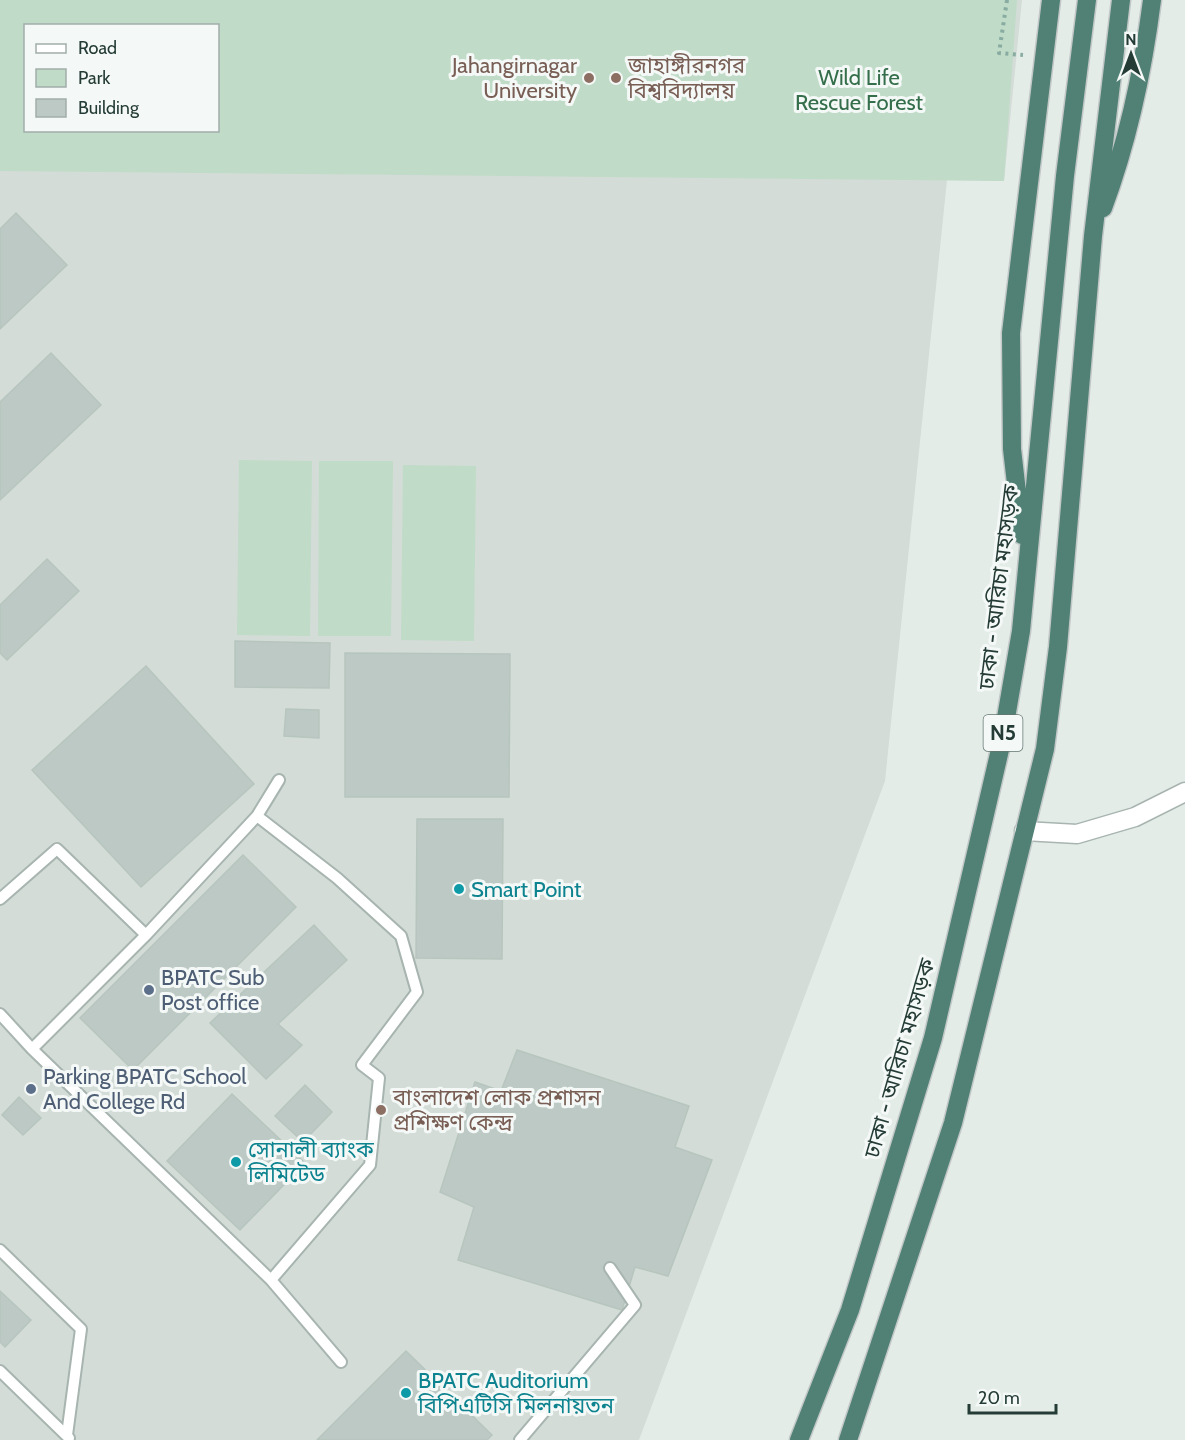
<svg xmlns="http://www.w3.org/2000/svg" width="1185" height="1440" font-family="Cabin,'Noto Sans Bengali',sans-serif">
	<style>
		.built { fill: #d3dcd7; fill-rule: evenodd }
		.green { fill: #c0dbc7; fill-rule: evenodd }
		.building { fill: #bdc9c4; stroke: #b7c5bf; stroke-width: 1.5 }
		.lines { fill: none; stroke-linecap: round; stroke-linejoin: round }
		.service-casing { stroke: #a7b4af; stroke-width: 14 }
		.minor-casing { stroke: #a7b4af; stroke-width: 21 }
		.trunk-casing { stroke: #c2c8c7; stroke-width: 21 }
		.path { stroke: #88aca1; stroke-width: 4; stroke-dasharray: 3 4.5; stroke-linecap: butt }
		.service { stroke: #fff; stroke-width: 10 }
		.minor { stroke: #fff; stroke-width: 18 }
		.trunk { stroke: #518175; stroke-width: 18 }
		.education-dot { fill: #8d6e63; stroke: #f4f9f7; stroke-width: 2 }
		.culture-dot { fill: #0f9aa8; stroke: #f4f9f7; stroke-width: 2 }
		.service-dot { fill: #5c6f8a; stroke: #f4f9f7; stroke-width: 2 }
		.labels { text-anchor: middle; stroke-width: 6; stroke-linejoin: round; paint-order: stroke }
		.shield { fill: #f4f9f7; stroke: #637570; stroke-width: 1.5 }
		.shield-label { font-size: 21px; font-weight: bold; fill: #253c36 }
		.education-label { font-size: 22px; fill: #785e54; stroke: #f4f9f7; text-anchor: start }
		.park-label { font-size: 22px; fill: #346e4a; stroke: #f4f9f7 }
		.street-label { font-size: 22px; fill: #253c36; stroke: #f4f9f7 }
		.culture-label { font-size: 22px; fill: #0d838f; stroke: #f4f9f7; text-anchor: start }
		.service-label { font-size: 22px; fill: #4e5e75; stroke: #f4f9f7; text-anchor: start }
	</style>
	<rect width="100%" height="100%" fill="#e4ece8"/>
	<path class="built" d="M0,0H1022L1004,181L947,180L885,781L639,1440H0ZM26,26H218V130H26Z"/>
	<path class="green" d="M0,0H1017L1004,181L0,171ZM26,26H218V130H26Z
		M239,460L312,461L310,636L237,635Z
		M319,461H393L391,636H318Z
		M403,465L476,466L474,641L401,640Z"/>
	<path class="building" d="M16,213L67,265L0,329V229Z
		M51,353L101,405L0,500V402Z
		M47,559L79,591L7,660L0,653V605Z
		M235,641L330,643L329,688L235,687Z
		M345,653L510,654L509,797H345Z
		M146,666L254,784L141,887L32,770Z
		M286,709L319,710V738L284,736Z
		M417,819H503L502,959L416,958Z
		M243,855L296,907L133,1070L80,1018Z
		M314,925L347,960L278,1024L302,1045L266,1079L210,1023Z
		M517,1050L689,1106L675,1147L712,1160L668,1276L635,1267L622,1310L458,1260L474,1207L440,1192L475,1082L501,1091Z
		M305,1085L332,1112L303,1142L275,1116Z
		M232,1094L305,1163L240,1230L167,1161Z
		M19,1097L41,1118L23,1135L2,1115Z
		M0,1291L31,1320L5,1347L0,1342Z
		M406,1351L492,1435L487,1440H317Z"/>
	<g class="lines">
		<defs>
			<path id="service" d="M0,899L57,849L146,935L32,1049
				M146,935L257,816
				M0,1014L32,1049L271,1280L341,1362
				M0,1250L81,1329L67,1435
				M271,1280L370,1165L379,1078L362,1065L417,992L401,936L337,878L257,816L279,780
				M0,1371L69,1438
				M520,1440L635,1305L610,1268"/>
			<path id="minor" d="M1024,831L1077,834L1135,817L1185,792"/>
			<path id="trunk" d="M1103,208C1128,141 1143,71 1152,0
				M1022,535L1012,449L1011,333L1051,0
				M799,1440L850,1310L933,1038L1002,741L1021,631L1065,176L1087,0
				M848,1440L953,1123L1045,749L1058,647L1093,236L1121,0"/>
		</defs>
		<use href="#service" class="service-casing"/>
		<use href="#minor" class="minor-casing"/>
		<use href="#trunk" class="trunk-casing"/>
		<path class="path" d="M1007,0L999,53L1023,55"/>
		<use href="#service" class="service"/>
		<use href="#minor" class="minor"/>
		<use href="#trunk" class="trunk"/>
	</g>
	<g class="education-dot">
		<circle cx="589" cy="78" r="6"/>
		<circle cx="616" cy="78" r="6"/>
		<circle cx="381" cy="1110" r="6"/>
	</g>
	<g class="culture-dot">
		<circle cx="459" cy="889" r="6"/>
		<circle cx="236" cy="1162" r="6"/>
		<circle cx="406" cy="1393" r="6"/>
	</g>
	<g class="service-dot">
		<circle cx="149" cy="990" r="6"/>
		<circle cx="31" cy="1089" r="6"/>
	</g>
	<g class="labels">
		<rect class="shield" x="983.5" y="715" width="39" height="36" rx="4.5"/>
		<g class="shield-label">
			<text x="1003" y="740">N5</text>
		</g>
		<g class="education-label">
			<text x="577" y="73" text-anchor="end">Jahangirnagar<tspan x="577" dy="25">University</tspan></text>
			<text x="628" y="73">জাহাঙ্গীরনগর<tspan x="628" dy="25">বিশ্ববিদ্যালয়</tspan></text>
			<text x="393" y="1105">বাংলাদেশ লোক প্রশাসন<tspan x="393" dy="25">প্রশিক্ষণ কেন্দ্র</tspan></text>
		</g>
		<g class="park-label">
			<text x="859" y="85">Wild Life<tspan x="859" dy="25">Rescue Forest</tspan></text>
		</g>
		<g class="street-label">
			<text transform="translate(998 587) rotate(-83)" y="8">ঢাকা - আরিচা মহাসড়ক</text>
			<text transform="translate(899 1058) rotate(-74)" y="8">ঢাকা - আরিচা মহাসড়ক</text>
		</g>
		<g class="culture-label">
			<text x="471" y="897">Smart Point</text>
			<text x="248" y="1157">সোনালী ব্যাংক<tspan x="248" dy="25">লিমিটেড</tspan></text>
			<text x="418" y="1388">BPATC Auditorium<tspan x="418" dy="25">বিপিএটিসি মিলনায়তন</tspan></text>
		</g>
		<g class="service-label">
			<text x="161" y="985">BPATC Sub<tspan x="161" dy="25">Post office</tspan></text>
			<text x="43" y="1084">Parking BPATC School<tspan x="43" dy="25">And College Rd</tspan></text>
		</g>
	</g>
	<rect x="24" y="24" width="195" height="108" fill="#f4f9f7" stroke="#a1adaa" stroke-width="1.5"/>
	<rect x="36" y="44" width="30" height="9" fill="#ffffff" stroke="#a1adaa" stroke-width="1.5"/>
	<text x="78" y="54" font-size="18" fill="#253c36">Road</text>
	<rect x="36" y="69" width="30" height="18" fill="#c0dbc7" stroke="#a1adaa" stroke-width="1.5"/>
	<text x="78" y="84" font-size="18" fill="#253c36">Park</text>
	<rect x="36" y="99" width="30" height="18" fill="#bdc9c4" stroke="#a1adaa" stroke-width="1.5"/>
	<text x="78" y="114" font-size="18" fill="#253c36">Building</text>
	<g transform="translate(1131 54)" stroke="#f4f9f7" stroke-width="4.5" paint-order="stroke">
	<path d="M0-4.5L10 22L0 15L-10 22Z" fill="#253c36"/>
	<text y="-9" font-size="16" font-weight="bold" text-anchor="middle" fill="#253c36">N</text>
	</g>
	<path d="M969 1404v9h87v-9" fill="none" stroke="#253c36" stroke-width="3"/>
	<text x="978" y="1404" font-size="18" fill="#253c36" stroke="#f4f9f7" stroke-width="4.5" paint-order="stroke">20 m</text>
</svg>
